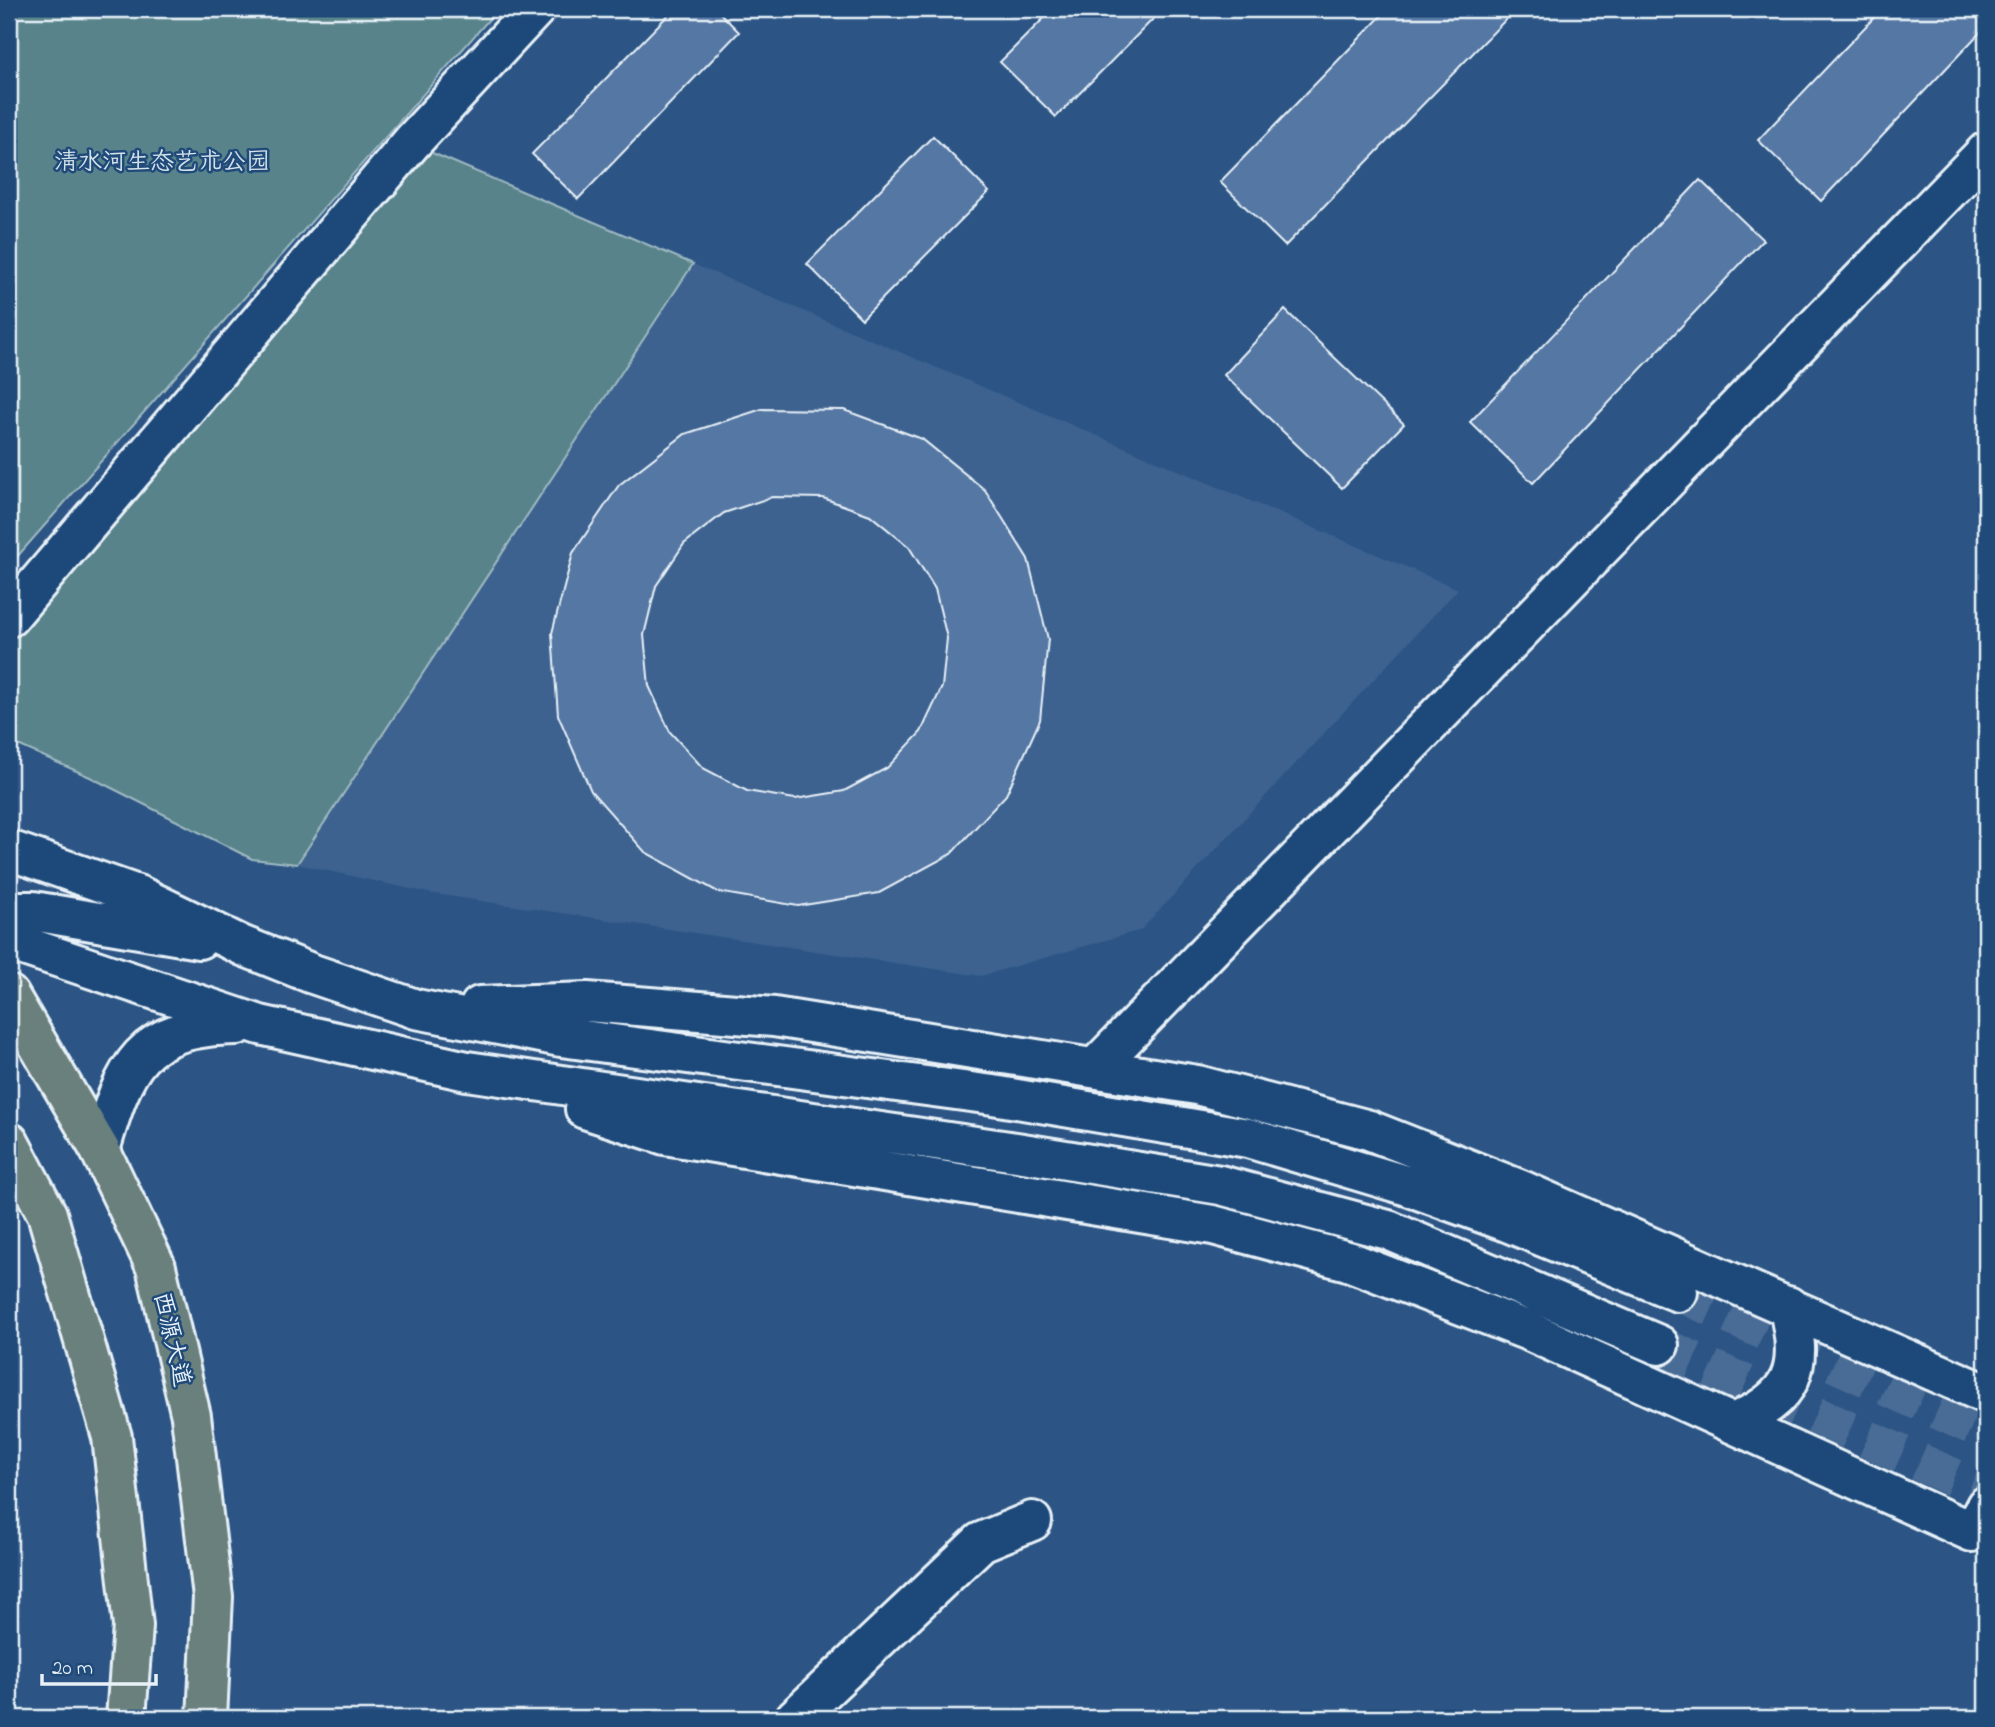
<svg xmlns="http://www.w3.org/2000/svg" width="1995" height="1727" font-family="'Indie Flower','LXGW WenKai TC',sans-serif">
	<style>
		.built { fill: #3c6290 }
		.park { fill: #58838b; stroke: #a0bac2; stroke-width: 2 }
		.building { fill: #5577a4; stroke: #e8f1f8; stroke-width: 2; fill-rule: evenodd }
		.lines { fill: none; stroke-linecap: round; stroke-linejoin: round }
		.minor-tunnel { stroke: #486c96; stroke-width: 38; stroke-dasharray: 38 19; stroke-linecap: butt }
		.minor-casing { stroke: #e8f1f8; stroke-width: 44 }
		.major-casing { stroke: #e8f1f8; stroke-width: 44 }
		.minor { stroke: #1f4a7a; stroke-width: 38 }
		.major { stroke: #6a807d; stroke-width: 38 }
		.labels { text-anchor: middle; stroke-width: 5; stroke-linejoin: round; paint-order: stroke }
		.park-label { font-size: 24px; fill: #d2e0e8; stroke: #1f4a7a }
		.street-label { font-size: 24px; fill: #e8f1f8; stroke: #1f4a7a }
	</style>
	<rect width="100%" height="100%" fill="#2c5585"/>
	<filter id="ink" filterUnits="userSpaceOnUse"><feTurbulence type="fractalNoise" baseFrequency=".0143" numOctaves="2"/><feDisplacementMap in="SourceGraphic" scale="14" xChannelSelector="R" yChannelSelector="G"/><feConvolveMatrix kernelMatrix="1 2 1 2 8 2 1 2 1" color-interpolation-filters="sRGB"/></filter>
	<g filter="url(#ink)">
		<path class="built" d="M693,264L1458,589L1141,930L981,976L429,893L297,864Z"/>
		<path class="park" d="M9,9H498L9,566Z
			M430,152L693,264L297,864L252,859L90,777L9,741V625Z"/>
		<path class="building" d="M674,9H716L739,32L578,199L532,154Z
			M1053,9H1163L1056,117L1000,62Z
			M1388,9H1516L1285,246L1220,182Z
			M1882,9H1986V26L1821,201L1758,140Z
			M933,136L989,192L862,319L807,264Z
			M1700,180L1763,240L1533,483L1470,422Z
			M1285,310L1404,424L1342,488L1224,375Z
			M762,409L844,410L922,439L985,490L1028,559L1048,639L1040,720L1006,795L951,854L879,893L798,906L718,892L645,852L591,791L558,715L552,633L573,553L619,485L685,434ZM772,497L823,498L870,515L909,547L935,589L947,638L942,687L921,732L887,768L844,791L795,799L747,791L703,768L670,732L649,686L644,635L656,586L684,544L724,513Z"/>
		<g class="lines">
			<path class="minor-tunnel" d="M1678,1292L1986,1432
				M1659,1345L1986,1492"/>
			<defs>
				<path id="minor" d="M9,617L412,142L535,9
					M9,850L140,896L243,946L313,974L416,1009L561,1037L993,1095L1248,1138L1405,1185L1507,1222L1678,1292
					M9,911H33L199,939
					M9,941L260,1025L467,1071L1023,1153L1220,1185L1388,1230L1659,1345
					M480,1006L587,1002L774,1017L1197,1085L1369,1130L1521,1190L1986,1394
					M1097,1066L1986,152
					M585,1109L665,1135L1213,1225L1348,1261L1529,1331L1972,1532L1986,1506
					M100,1150C125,1065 139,1027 237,1025
					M1733,1423C1793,1398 1805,1369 1788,1306
					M795,1718L981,1542L1032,1521"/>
				<path id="major" d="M9,995L100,1150L156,1267L191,1416L213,1597L207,1718
					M9,1142L47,1214L112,1437L133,1626L126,1718"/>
			</defs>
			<use href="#minor" class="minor-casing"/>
			<use href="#major" class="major-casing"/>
			<use href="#minor" class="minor"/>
			<use href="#major" class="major"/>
		</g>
	</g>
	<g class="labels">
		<g class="park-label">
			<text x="162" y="169">清水河生态艺术公园</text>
		</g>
		<g class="street-label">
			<text transform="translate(173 1339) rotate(77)" y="8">西源大道</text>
		</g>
	</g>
	<rect width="1995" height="1727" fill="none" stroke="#1f4a7a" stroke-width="35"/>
	<rect x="18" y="18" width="1960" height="1692" fill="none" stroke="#e8f1f8" stroke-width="2.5" filter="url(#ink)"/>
	<path d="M42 1674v10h114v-10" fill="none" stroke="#e8f1f8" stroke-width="3.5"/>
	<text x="52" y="1674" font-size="21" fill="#e8f1f8" stroke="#1f4a7a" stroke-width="5" paint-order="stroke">20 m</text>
</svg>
